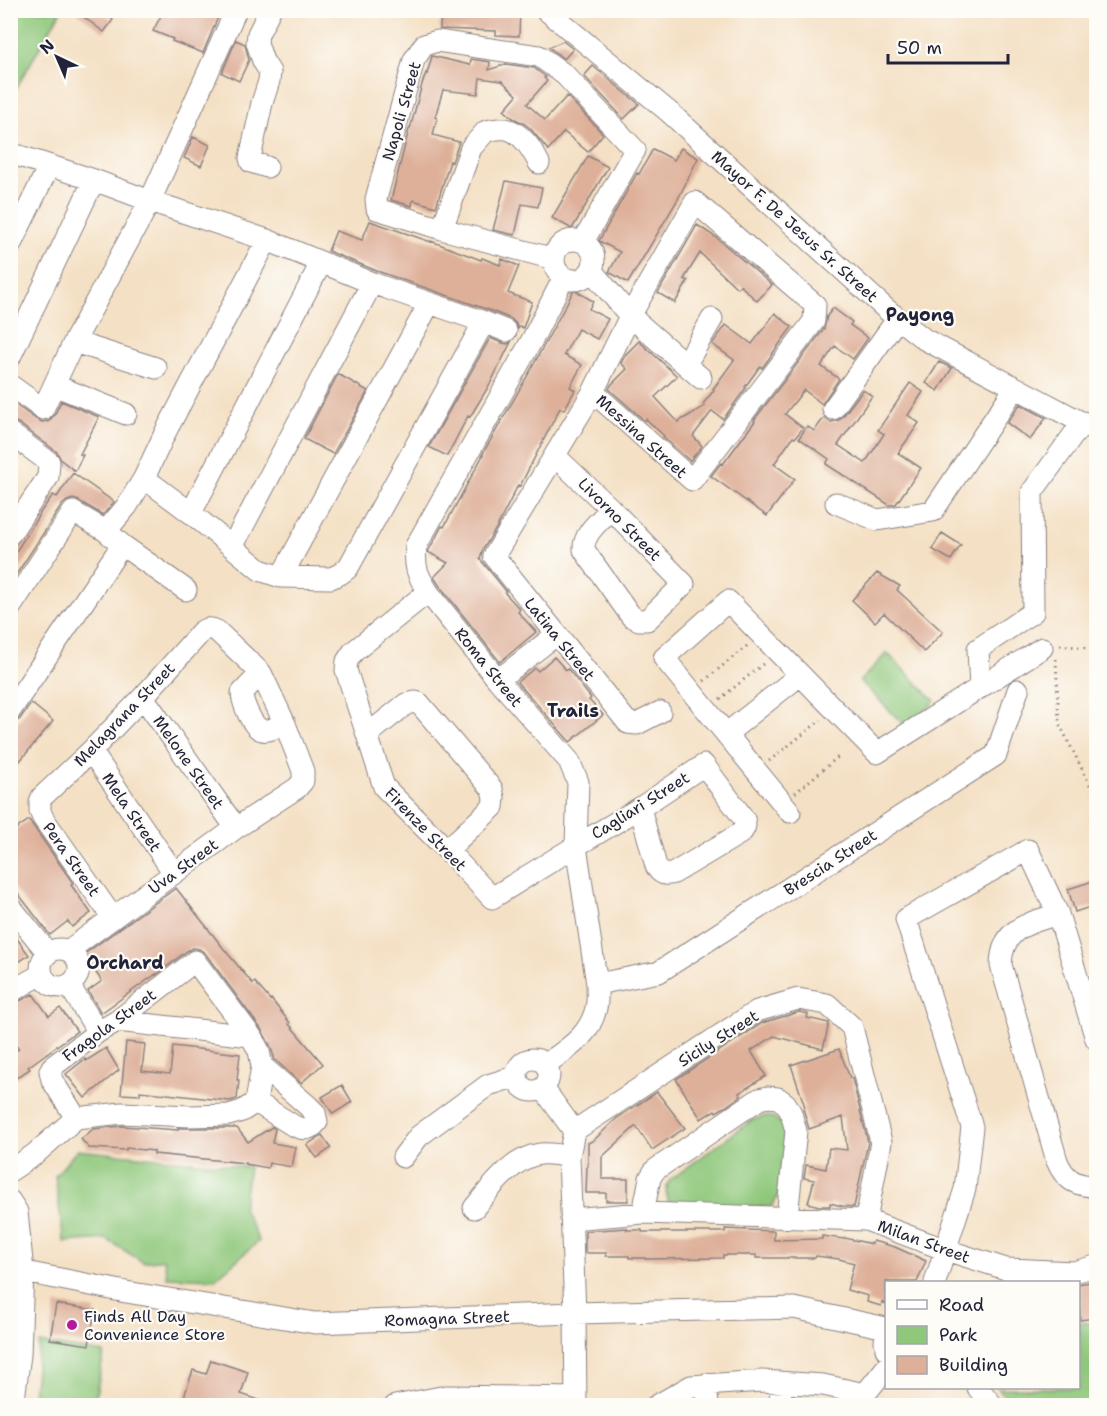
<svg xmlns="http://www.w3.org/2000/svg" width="1107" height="1416" font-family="'Shantell Sans',sans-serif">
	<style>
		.green { fill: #8fc87b; stroke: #58755b; stroke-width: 1.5 }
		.building { fill: #deb09a }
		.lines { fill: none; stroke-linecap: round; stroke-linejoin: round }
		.minor-casing { stroke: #8b8180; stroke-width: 23 }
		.path { stroke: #8b8180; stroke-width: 3; stroke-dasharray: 1.5 4.5; stroke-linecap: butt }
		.minor { stroke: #fff; stroke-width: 21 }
		.poi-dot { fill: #b5179e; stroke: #fdfcf7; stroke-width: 2 }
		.labels { text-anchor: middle; stroke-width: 4.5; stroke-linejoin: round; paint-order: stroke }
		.street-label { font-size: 16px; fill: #22223b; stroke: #fdfcf7 }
		.poi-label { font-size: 16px; fill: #22223b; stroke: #fdfcf7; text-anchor: start }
		.neighbourhood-label { font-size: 18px; font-weight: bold; fill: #22223b; stroke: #fdfcf7 }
	</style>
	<rect width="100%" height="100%" fill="#fdfcf7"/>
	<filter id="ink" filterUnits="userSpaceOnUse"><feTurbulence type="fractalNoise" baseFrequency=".0167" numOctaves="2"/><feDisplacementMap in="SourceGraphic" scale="12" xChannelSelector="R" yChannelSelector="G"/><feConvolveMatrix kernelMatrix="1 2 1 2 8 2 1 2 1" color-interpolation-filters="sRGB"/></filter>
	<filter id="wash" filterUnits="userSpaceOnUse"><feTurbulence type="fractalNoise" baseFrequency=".008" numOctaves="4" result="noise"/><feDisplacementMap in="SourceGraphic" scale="24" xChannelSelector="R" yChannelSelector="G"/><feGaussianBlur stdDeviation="1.35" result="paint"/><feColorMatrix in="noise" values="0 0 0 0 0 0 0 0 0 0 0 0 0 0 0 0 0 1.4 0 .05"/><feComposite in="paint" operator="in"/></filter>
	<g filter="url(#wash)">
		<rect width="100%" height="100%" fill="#f4e0c4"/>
		<path class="green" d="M11,10L61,11L11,97L10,11Z
			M887,653L935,701L908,729L860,681Z
			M766,1116L774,1118L784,1125L788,1136L780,1191L773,1205L769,1207L670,1204C665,1196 665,1188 670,1180L752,1120Z
			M77,1150L249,1167L243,1208L259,1241L215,1279L167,1277L164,1259L143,1262L106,1239L64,1242L55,1176Z
			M1079,1322L1096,1324V1405H1011L998,1388H1078Z
			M39,1343L104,1353L94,1405H32Z"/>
		<g id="blocks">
			<path class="building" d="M74,10H100L113,20L104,32Z
				M164,10H221L203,53L172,41L173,39L153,31Z
				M441,10H520L519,36L496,35V31L440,29Z
				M236,40L245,44L249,60L239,81L222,73Z
				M563,41L573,49L564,59L549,47Z
				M432,56L470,65L471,59L490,62L489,70L506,64L534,68L546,77L544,78L547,81L527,104L545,120L567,96L603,134L588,152L564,132L548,150L530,128L523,123L513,118L504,110L517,95L502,81L480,78L478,94L443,90L435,117L437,118L433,135L459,142L452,162L450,161L436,207L413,200L412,206L391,200L409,129H410L422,84L426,73L427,74Z
				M593,66L639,104L624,119L584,76Z
				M193,137L210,145L201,166L184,158Z
				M681,148L698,158L678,199L628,283L609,272L620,252L599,241L637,173L639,174L653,149L674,160Z
				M588,156L608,167L572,229L552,218Z
				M506,181L542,188L538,207L522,204L515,235L493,230Z
				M370,221L431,242V241L481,260L482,258L500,265L502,259L519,266L508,293L532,302L523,328L520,326L518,329L516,324L511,319L489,310L377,271L328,251L336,231L362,240Z
				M697,225L717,238L772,285L757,301L740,285L737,288L700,253L684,279L688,281L675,303L658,293Z
				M574,290L593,301L589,309L608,319L597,339L578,329L564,355L582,365L570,387L575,390L564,410L560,408L520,486L518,485L497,527L483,549L480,559L506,591L505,593L520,609L518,612L536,632L500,662L439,585L434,577L448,563L428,552L429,550L442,526L444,527L483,455H482L529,373Z
				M833,308L852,322L850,325L868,338L853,359L835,346L821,366L839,379L822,404L804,390L785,414L803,428L795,438L793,437L774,464L795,479L767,516L711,476L721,463L723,464L755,421L754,420L824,329L827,316Z
				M775,313L792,327L762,368L760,366L745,387L746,388L723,419L712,411L693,436L702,446L690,461L663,437L664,436L646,419L645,421L609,389L611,385L627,369L621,363L626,354L639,341L677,376L655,397L678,422L705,406L703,404L714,390L713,389L734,360L712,344L726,325L752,344Z
				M490,338L502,343L507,344L511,342L490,384L470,417L468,416L447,456L429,447Z
				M939,362L952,368L938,391L926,383Z
				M338,374L368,391L333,454L304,439Z
				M910,383L923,392L908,415L919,423L898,453L921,468L896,504L889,505L826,464L829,459L799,438L807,426L814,431L824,418L831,422L839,420L843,416L863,390L872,396L838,445L865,463L884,434L878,430Z
				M10,401L36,419L42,422L47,421L48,422L55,414L61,401L99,417L80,454L83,455L75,471L61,460L57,452L18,423L10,420Z
				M1020,404L1046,418L1030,440L1007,423Z
				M73,473L114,502L103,515L79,501L73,499L67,501L62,505L10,584V561L42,510L53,495L57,497Z
				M942,533L961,545L951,560L932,549Z
				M877,573L900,586L897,590L943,632L924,652L884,613L875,622L852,600Z
				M554,657L566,670L568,669L591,698L589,700L603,715L570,742L517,682L535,668L538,671Z
				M31,703L53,721L10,773V726L20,719Z
				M29,820L73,883L71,885L91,913L72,927L68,921L50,935L10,883V833Z
				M1096,880V905L1075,912L1068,889Z
				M176,888L224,949L253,984L255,982L270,1000L271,999L290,1023L289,1024L323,1064L301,1083L274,1059V1057L270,1045L261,1029L205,953L199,949L193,948L187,951L156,975V974L101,1013L88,991L102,981L83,955Z
				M10,929L29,955L10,968Z
				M33,994L49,1016L60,1008L77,1031L28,1067L30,1069L10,1082V1054L19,1049L10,1038V1005L16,1003Z
				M799,1012L808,1014L807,1018L829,1023L823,1049L774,1036L751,1051L766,1076L739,1093L741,1096L725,1107L716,1112L715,1110L701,1119L676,1079L762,1023Z
				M126,1042L145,1044L142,1071L170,1074L173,1046L240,1054L237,1080H239L237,1099L230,1101L140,1091V1095L121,1094Z
				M106,1048L119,1070L85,1098L66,1074L85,1059L86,1061Z
				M839,1049L850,1078H852L868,1142L854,1207L842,1206L830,1203V1206H819L808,1203L814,1180L804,1178L806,1165L826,1169L829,1148L847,1150L843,1117L809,1129L803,1108L805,1107L791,1065Z
				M342,1085L352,1102L333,1114L322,1097Z
				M657,1092L685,1128L652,1150L636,1126L602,1157V1179H628V1201H606V1193H586L587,1166H588V1143L594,1140L617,1118Z
				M122,1126L178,1130V1128H237L248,1142L272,1127L275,1129L272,1143L296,1147L292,1167L269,1163L268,1168L245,1164V1163L154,1154V1151L126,1148V1150L89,1148L81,1139L93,1129Z
				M322,1135L331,1148L317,1158L307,1145Z
				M627,1228V1230H642V1232H725V1229L774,1231V1240L822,1239V1236L844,1239L845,1238L872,1244L873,1241L895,1247L926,1261L917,1282H886V1304L882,1302L881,1306L867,1302L868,1296L847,1290L854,1263L839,1259L816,1256L815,1258H756V1255H723V1258L645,1259V1258H629V1256H606V1253H585V1231Z
				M1096,1281V1318L1080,1320L1078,1284Z
				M56,1304L95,1310L89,1345L50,1339Z
				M211,1360L248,1372L241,1394L268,1403V1406H190L182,1403L193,1370L206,1374Z"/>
		</g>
	</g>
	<g filter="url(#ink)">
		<use href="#blocks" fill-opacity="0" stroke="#8b8180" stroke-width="1.5"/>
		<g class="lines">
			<defs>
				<path id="minor" d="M546,10L669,112L886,309L924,339L1096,430
					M10,153L94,180L150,201L267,240L372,283L484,322L506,331
					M267,167L251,162L250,158L262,103L269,81L270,72L263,61L257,43L258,34L270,10
					M442,229L471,148L486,131C492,130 500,128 506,129C522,132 532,150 539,163
					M554 260a20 20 0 1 1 40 0a20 20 0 1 1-40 0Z
					M10,246L49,166
					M554,259L442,229L377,209L376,199L414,60L424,45L437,41L539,56L565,75L635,150L583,242
					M591,270L630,316L701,378
					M74,342L156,368
					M10,357L94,180
					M686,364L712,319
					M10,385L43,409L74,342L150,201L236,10
					M54,385L126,414
					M593,392L692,480L814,321L815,305L695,202L630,316L593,392L494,556L628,723L637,724L660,712
					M833,409L898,318
					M10,433L49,462L48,477L10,534
					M555,456L611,509L684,584L647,620H639L631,616L584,550C583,533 600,521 611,509
					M144,478L191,513L260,570L281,577L331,578L340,574L348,568L484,322
					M836,503L877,520L933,511L1015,388
					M191,513L321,263
					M106,531L127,506L144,478L166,431L267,240
					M232,547L372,283
					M281,577L429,304
					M428,592L353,652L347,661L346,670L384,787L447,850L492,898L576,846L640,808L704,765L744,819C746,825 745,828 741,833L674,873C666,876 660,874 656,866L640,808
					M10,608L73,512L106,531L122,545L186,590
					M261,673L242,693C242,701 252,728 262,730C269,732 278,726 285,724
					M498,680L556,635
					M980,688L978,649L1033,612L1032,492L1083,422
					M143,697L236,828
					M10,711L122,545
					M726,734L800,675
					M367,735L406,704L415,702L419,703L492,789L494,798L493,807L447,850
					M91,751L174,873
					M790,812L664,658L728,601L877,753L1042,648
					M10,906L48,953
					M1058,914C1028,924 1002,927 1001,965L1057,1161C1065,1180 1076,1186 1096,1186
					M41 968a19 19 0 1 1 38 0a19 19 0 1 1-38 0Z
					M69,950L236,828L297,788L303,781V771L285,724L261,673L217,631C211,628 206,628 201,632L143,697L91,751L42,797L40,802V811L43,818L113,918
					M597,984L659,972L996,755L1018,690
					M69,985L98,1032
					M10,992L42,974
					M117,1021L251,1036
					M517 1075a16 16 0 1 1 32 0a16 16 0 1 1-32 0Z
					M546,1064C567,1049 590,1036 596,1008C598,1000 597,992 597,984L576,846L578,782L569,761L498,680L428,592C417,574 414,567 416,546L532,340L564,277
					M543,1088L574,1131L569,1157L575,1313L576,1406
					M256,1102L294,1126C303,1130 311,1130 317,1122L315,1113L307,1105L262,1066
					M574,1131L757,1011L798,999L827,1004L852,1027L881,1142L866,1220
					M403,1157L419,1136L488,1085L517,1076
					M10,1171L35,1154L76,1118L122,1113L190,1116L229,1115L242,1111L256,1102L262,1066L259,1051L251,1036L195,961L117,1021L98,1032L52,1067L50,1071L52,1080L76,1118
					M10,1201L17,1212L23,1271L20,1355L13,1406
					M474,1208C490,1189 513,1157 540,1154C550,1153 560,1155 569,1157
					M643,1213L650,1178L655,1170L759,1099L768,1097L778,1098L786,1104L791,1113L796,1131L787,1217
					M571,1219L643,1213L866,1220L946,1250L1006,1269L1074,1272L1096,1266
					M10,1269L126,1292L315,1323L575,1313L794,1308L886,1328
					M935,1282L965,1189L972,1127L906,919L1028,850L1058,914L1096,1039
					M886,1334L885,1341L886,1349
					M780,1382L781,1406
					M706,1384L708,1406
					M978,1388L993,1406
					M395,1406L446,1396L576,1398
					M656,1406L691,1386L762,1381L823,1385L865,1394L886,1368"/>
			</defs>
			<use href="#minor" class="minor-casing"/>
			<path class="path" d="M1060,645L1096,649
				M1056,659L1059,723L1090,785
				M704,681L748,645
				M720,699L763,664
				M769,761L821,720
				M795,793L838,757"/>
			<use href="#minor" class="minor"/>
		</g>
	</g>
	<circle class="poi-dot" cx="72" cy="1325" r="6"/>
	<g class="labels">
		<g class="street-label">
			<text transform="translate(401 111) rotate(-74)" y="6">Napoli Street</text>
			<text transform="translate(795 226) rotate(42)" y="6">Mayor F. De Jesus Sr. Street</text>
			<text transform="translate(642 436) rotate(42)" y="6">Messina Street</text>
			<text transform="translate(620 519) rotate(45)" y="6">Livorno Street</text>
			<text transform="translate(560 639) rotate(51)" y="6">Latina Street</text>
			<text transform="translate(489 667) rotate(51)" y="6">Roma Street</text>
			<text transform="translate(124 714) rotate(-46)" y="6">Melagrana Street</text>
			<text transform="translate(189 762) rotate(55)" y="6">Melone Street</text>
			<text transform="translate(640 805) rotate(-32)" y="6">Cagliari Street</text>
			<text transform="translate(132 812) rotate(56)" y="6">Mela Street</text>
			<text transform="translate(426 829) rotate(46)" y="6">Firenze Street</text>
			<text transform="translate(72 859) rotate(55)" y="6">Pera Street</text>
			<text transform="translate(830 862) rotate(-33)" y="6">Brescia Street</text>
			<text transform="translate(183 866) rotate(-36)" y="6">Uva Street</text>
			<text transform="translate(109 1025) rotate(-36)" y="6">Fragola Street</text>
			<text transform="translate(718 1038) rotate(-32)" y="6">Sicily Street</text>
			<text transform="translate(924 1241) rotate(20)" y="6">Milan Street</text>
			<text transform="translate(447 1318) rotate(-2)" y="6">Romagna Street</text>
		</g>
		<g class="poi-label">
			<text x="84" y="1322">Finds All Day<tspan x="84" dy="18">Convenience Store</tspan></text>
		</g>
		<g class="neighbourhood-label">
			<text x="920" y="321">Payong</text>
			<text x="573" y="717">Trails</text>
			<text x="125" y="969">Orchard</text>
		</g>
	</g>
	<rect width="1107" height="1416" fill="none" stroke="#fdfcf7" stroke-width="36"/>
	<rect x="885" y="1281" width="195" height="108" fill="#fdfcf7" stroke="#a5a5ac" stroke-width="1.5"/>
	<rect x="897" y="1300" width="30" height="9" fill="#ffffff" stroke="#a5a5ac" stroke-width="1.5"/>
	<text x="939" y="1311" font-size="18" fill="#22223b">Road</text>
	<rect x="897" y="1326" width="30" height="18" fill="#8fc87b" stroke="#a5a5ac" stroke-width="1.5"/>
	<text x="939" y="1341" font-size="18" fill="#22223b">Park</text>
	<rect x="897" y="1356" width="30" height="18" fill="#deb09a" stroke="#a5a5ac" stroke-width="1.5"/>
	<text x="939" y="1371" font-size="18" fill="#22223b">Building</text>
	<g transform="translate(57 57) rotate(316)" stroke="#fdfcf7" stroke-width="4.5" paint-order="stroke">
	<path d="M0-4.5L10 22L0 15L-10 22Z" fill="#22223b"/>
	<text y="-9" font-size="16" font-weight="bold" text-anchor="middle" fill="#22223b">N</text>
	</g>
	<path d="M888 54v9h120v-9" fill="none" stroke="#22223b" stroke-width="3"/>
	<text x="897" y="54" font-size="18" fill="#22223b" stroke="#fdfcf7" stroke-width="4.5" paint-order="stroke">50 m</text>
</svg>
